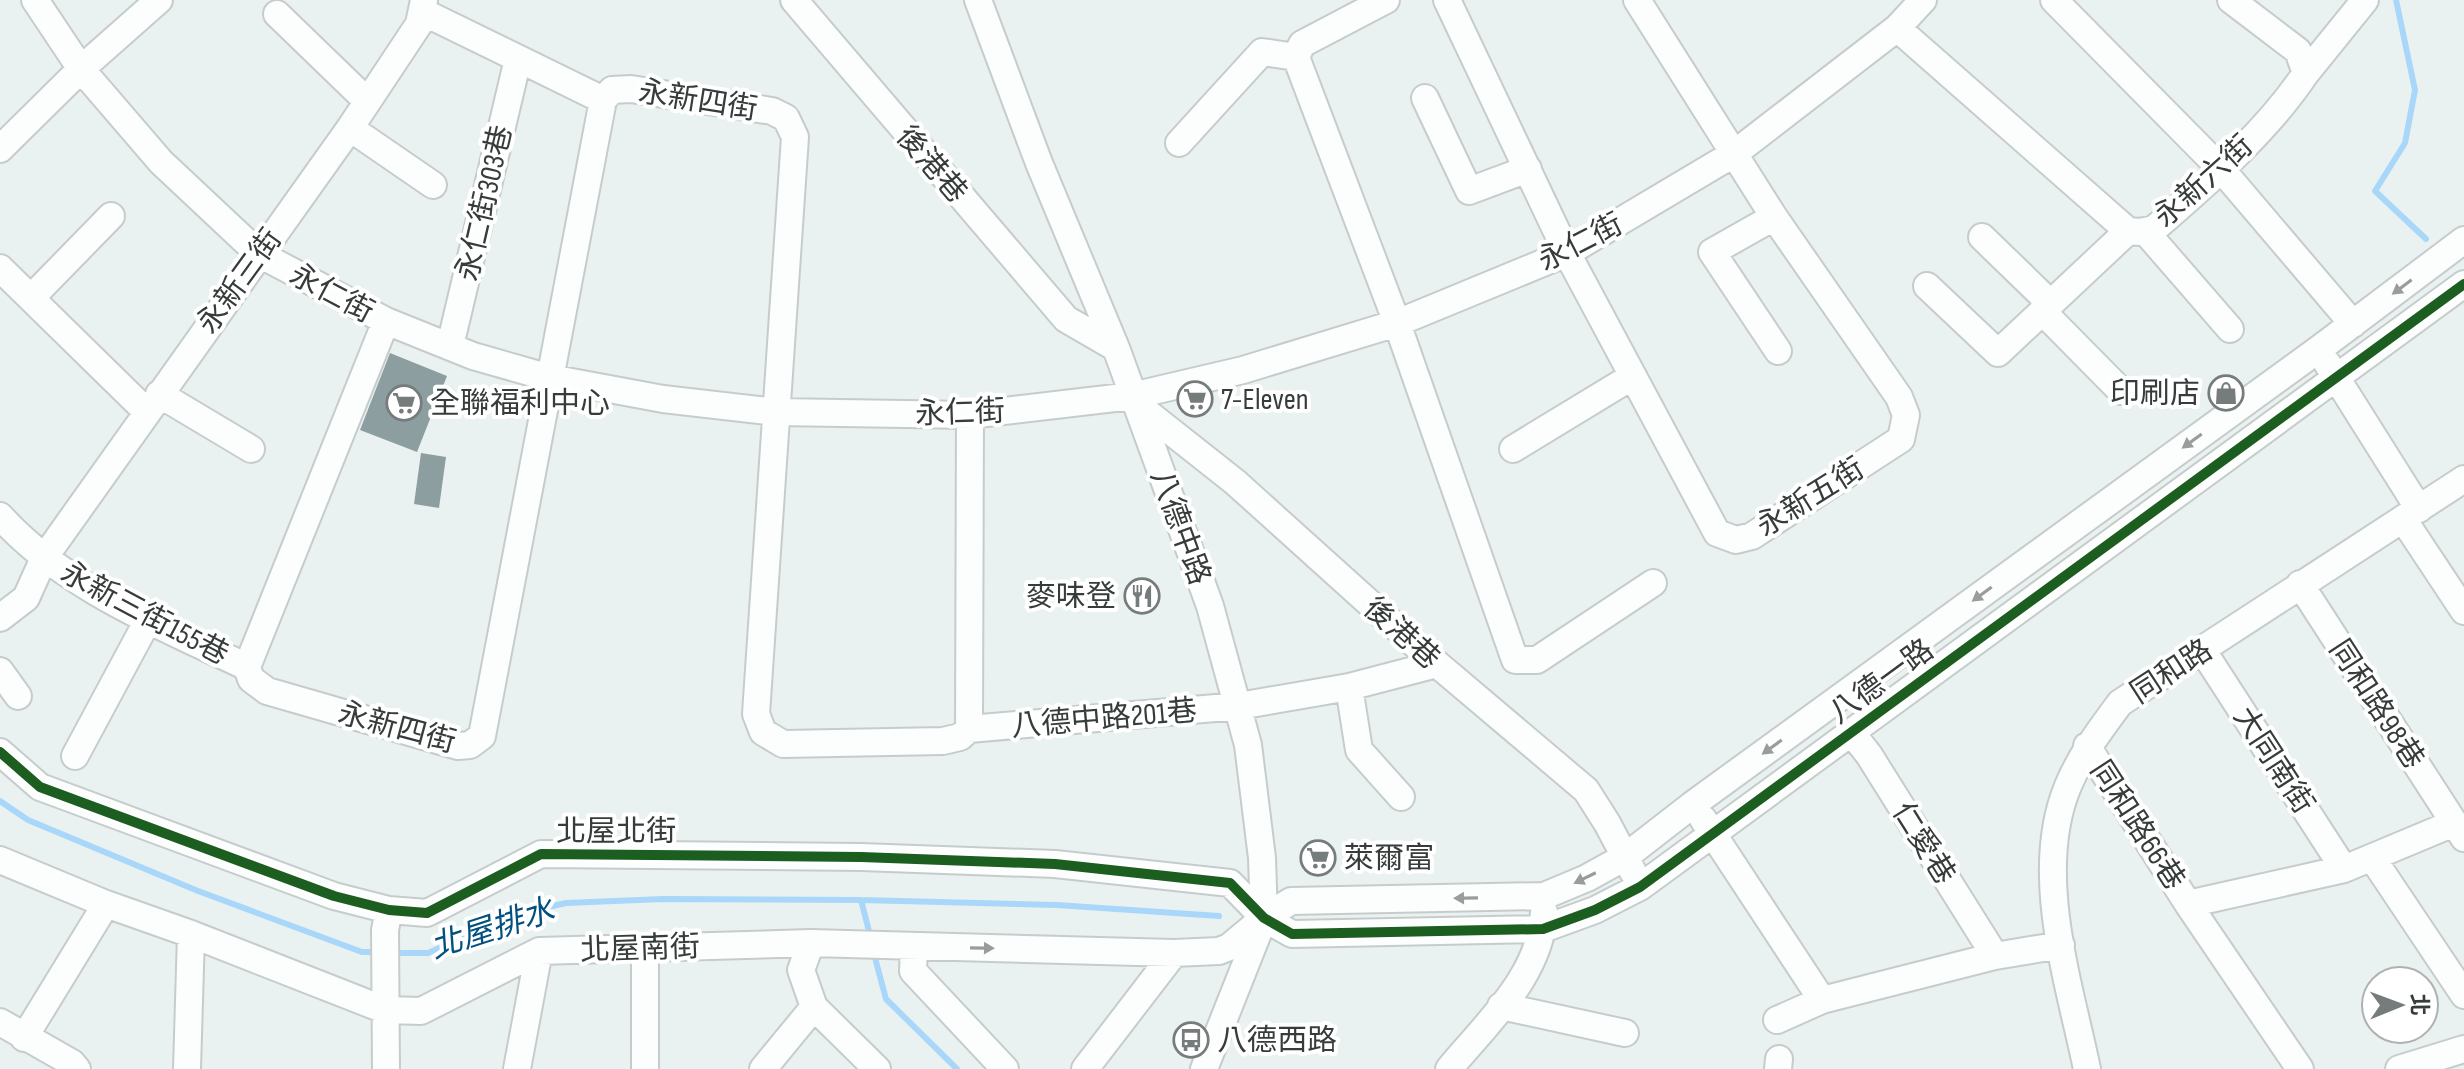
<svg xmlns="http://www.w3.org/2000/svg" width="2464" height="1069" font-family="'Sofia Sans Condensed','Noto Sans TC',sans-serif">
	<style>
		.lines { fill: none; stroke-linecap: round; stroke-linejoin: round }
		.stream { stroke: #a9d7f9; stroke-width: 6 }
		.building { fill: #8c9ea0 }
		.minor-casing { stroke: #c6cccb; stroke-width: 30 }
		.minor { stroke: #fcfdfd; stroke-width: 26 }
		.cycleway-casing { stroke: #fff; stroke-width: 15 }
		.cycleway { stroke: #1b5e20; stroke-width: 10 }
		.oneway { fill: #999c9c }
		.labels { text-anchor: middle; stroke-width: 8; stroke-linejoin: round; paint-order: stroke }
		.street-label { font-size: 30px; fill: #363c3b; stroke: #fff }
		.poi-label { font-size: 30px; fill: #363c3b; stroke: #fff; text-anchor: start }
		.water-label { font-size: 32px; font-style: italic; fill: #01507d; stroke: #fff }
	</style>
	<rect width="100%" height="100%" fill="#eaf2f1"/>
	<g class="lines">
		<path class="stream" d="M2396,0L2415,90L2405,143L2375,191L2426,239
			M0,801L28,820L198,891L362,952H377
			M861,900L871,939
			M393,953H428L513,915L566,903L663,899L861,900L1057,905L1219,916
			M874,954L886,999L957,1069"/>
	</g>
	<path class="building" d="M390,353L447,376L417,452L360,430Z
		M421,453L446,457L439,508L414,504Z"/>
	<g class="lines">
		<defs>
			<path id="minor" d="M35,0L81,69L161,162L259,254L386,321L473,356L550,378L663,399L776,412L970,415L1132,396L1243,370L1397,323L1567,253L1735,153L1897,28L1923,0
				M794,0L1066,319L1116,348
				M978,0L1039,163L1116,348L1210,606L1248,745L1262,858L1264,918L1204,1069
				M1386,0L1302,44L1296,57L1397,323L1515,660H1537L1653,583
				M1447,0L1567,253L1717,533L1736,540L1752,536L1901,439L1906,415L1899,397L1774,217L1637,0
				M2054,0L2222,170L2353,324
				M423,12L603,100
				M277,14L367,101
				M1897,28L2128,231L2140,232L2154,229C2209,181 2265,134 2306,73L2298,51L2231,0
				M2306,73L2365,0
				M1425,98L1469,191L1528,169
				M350,128L433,185
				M1179,143L1262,52L1296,57
				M0,149L81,69L159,0
				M1774,217L1712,252L1778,351
				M2145,231L2230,329
				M1982,237L2051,304
				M0,268L146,411
				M1927,286L1998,353L2128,231
				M31,298L111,216
				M2042,311L2121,391
				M386,321L247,667L251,679L267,691L458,746L470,745L482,736L603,100L612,90L631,89L772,111L786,118L795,137L756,714L763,732L783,744L943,741L960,737L969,729L970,415
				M450,346L518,59
				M2327,363L2419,509
				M159,394L251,449
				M1135,403L1235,482L1437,664L1586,790L1607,823L1633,872
				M1513,449L1633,376
				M0,516C65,588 161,626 247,667
				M2403,519L2464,611
				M2300,584L2464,838
				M0,618L26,598L44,558L350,128L419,24L424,0
				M2203,651L2344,869
				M0,671L18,696
				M1349,687L1359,750L1401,797
				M969,729L1239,706L1349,687L1437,664
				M1851,732L1869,755L1995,956
				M2087,746L2188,904L2300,1069
				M0,752L40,787L334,896L389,910L427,913L541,854L861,857L1055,864L1230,883L1264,918L1292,934L1543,929L1595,910L1640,887L2464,284
				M75,756L148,620
				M1703,819L1822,1000
				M2373,859L2464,995
				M0,860L106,904L191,934L385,1010L421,1011L539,951L811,943L1174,953L1219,951L1229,947L1264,918L1291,901L1544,896L1587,878L1625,857L1692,805L2319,349L2464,240
				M2188,904L2344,869L2454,823
				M811,943L801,970L814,1007L877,1069
				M914,946L913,971L1005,1069
				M645,948V1069
				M1501,1006L1625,1033
				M1777,1020L1822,1000L1995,956L2061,945
				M0,1022L72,1063L77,1069
				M24,1038L106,904
				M187,1069L191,934
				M386,1069L385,930L389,910
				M517,1069L539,951
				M763,1069L814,1007
				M1085,1069L1174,953
				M1449,1069C1487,1023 1541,975 1544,912
				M1778,1069L1779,1059
				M2087,1069C2069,982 2032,872 2068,786C2081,755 2100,730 2120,703L2464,479
				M2399,1069L2464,1049"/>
		</defs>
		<use href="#minor" class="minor-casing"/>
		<use href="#minor" class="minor"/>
		<defs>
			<path id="cycleway" d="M0,752L40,787L334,896L389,910L427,913L541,854L861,857L1055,864L1230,883L1264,918L1292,934L1543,929L1595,910L1640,887L2464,284"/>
		</defs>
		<use href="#cycleway" class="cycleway-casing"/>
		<use href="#cycleway" class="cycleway"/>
	</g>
	<defs><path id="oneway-solid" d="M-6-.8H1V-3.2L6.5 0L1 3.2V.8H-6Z" transform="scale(2)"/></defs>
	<g class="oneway">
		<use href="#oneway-solid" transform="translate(2402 287) rotate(143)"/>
		<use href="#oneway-solid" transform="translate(2192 441) rotate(144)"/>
		<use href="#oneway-solid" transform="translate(1982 594) rotate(144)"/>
		<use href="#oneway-solid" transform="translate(1772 747) rotate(144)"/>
		<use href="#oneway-solid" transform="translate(1585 878) rotate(154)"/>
		<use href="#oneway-solid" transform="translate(1466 898) rotate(179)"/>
		<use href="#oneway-solid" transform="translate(982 948) rotate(1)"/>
	</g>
	<defs>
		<symbol id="shop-ring" viewBox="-11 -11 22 22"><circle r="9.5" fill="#fff" stroke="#757c7b" stroke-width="1.5"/><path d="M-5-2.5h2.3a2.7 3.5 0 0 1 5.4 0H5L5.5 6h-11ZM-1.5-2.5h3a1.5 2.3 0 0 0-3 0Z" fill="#757c7b"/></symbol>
		<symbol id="supermarket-ring" viewBox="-11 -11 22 22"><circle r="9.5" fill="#fff" stroke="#757c7b" stroke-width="1.5"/><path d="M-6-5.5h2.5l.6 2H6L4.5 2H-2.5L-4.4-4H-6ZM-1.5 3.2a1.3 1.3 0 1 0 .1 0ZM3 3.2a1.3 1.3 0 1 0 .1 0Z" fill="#757c7b"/></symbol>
		<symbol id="restaurant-ring" viewBox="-11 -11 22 22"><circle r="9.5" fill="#fff" stroke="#757c7b" stroke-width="1.5"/><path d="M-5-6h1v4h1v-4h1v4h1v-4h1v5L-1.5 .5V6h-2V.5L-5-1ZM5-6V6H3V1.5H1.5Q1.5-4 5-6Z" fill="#757c7b"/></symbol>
		<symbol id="bus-ring" viewBox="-11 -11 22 22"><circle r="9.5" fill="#fff" stroke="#757c7b" stroke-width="1.5"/><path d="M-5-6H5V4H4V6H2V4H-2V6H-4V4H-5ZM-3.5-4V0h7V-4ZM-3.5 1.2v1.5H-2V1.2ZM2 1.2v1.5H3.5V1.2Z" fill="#757c7b"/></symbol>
	</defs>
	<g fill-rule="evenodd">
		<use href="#shop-ring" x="2206" y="373" width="40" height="40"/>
		<use href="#supermarket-ring" x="1175" y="379" width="40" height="40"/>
		<use href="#supermarket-ring" x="384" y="383" width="40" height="40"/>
		<use href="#restaurant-ring" x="1122" y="576" width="40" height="40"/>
		<use href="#supermarket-ring" x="1298" y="838" width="40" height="40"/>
		<use href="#bus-ring" x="1171" y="1020" width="40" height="40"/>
	</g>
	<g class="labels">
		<g class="street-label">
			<text transform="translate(698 100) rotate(9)" y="10">永新四街</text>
			<text transform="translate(932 164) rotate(49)" y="10">後港巷</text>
			<text transform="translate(2203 181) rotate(-42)" y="10">永新六街</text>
			<text transform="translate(484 203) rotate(-77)" y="10">永仁街303巷</text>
			<text transform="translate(1580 242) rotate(-27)" y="10">永仁街</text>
			<text transform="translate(239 281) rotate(-54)" y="10">永新三街</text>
			<text transform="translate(332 293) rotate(28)" y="10">永仁街</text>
			<text transform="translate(960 412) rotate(-2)" y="10">永仁街</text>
			<text transform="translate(1810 497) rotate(-32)" y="10">永新五街</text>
			<text transform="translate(1181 527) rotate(70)" y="10">八德中路</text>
			<text transform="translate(145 613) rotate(28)" y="10">永新三街155巷</text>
			<text transform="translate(1402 633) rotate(42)" y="10">後港巷</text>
			<text transform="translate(2171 671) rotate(-33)" y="10">同和路</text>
			<text transform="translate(1881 681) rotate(-36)" y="10">八德一路</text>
			<text transform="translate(2377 704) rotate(57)" y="10">同和路98巷</text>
			<text transform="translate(1104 718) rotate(-5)" y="10">八德中路201巷</text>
			<text transform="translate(397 727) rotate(15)" y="10">永新四街</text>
			<text transform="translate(2274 760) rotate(57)" y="10">大同南街</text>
			<text transform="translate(2138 825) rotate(57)" y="10">同和路66巷</text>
			<text x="616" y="841">北屋北街</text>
			<text transform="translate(1924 843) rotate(58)" y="10">仁愛巷</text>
			<text transform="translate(640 948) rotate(-2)" y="10">北屋南街</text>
		</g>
		<g class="poi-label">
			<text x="2200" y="403" text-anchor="end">印刷店</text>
			<text x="1221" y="409">7-Eleven</text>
			<text x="430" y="413">全聯福利中心</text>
			<text x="1116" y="606" text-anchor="end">麥味登</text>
			<text x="1344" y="868">萊爾富</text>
			<text x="1217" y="1050">八德西路</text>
		</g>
		<g class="water-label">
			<text transform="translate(492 928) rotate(-18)" y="11">北屋排水</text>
		</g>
	</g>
	<g transform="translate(2400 1005) rotate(89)"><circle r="38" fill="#ffffff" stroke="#afb1b1" stroke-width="2"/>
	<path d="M0-6L14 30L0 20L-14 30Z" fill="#757c7b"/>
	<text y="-12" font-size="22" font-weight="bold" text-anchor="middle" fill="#363c3b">北</text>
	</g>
</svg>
